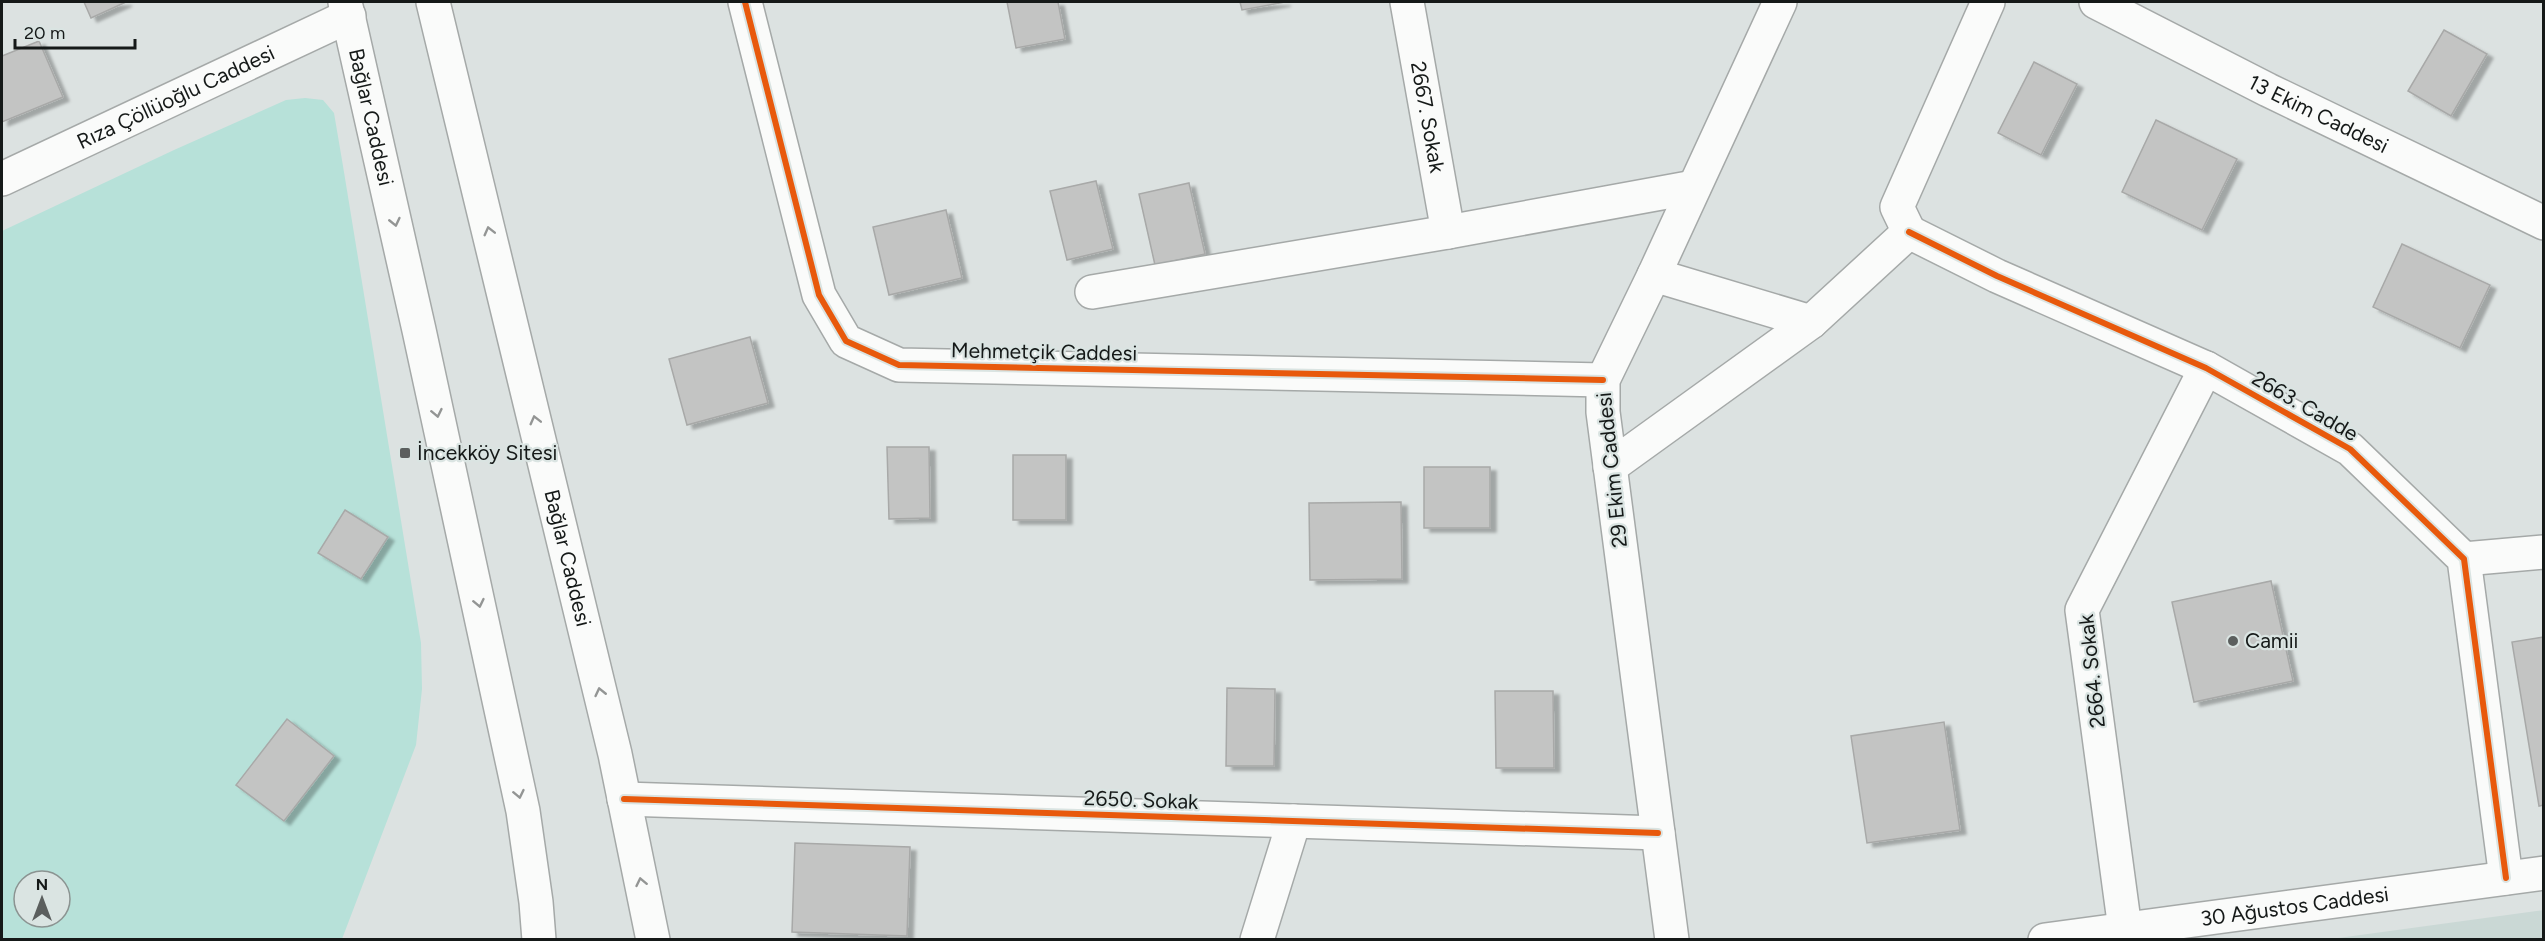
<svg xmlns="http://www.w3.org/2000/svg" width="2545" height="941" font-family="Figtree,sans-serif">
	<style>
		.built { fill: #cad8d5 }
		.green { fill: #b7e1d9; fill-rule: evenodd }
		.building { fill: #c3c4c3; stroke: #a8a9a8; stroke-width: 1.5; filter: url(#shadow) }
		.lines { fill: none; stroke-linecap: round; stroke-linejoin: round }
		.street-casing { stroke: #a5a9a8; stroke-width: 36 }
		.secondary-casing { stroke: #a5a9a8; stroke-width: 36 }
		.street { stroke: #fafbfa; stroke-width: 33 }
		.secondary { stroke: #fafbfa; stroke-width: 33 }
		.cycleway-casing { stroke: #dae4e2; stroke-width: 10 }
		.cycleway { stroke: #e8590c; stroke-width: 6 }
		.oneway { stroke: #939594 }
		.poi-dot { fill: #5b5f5e; stroke: #dae4e2; stroke-width: 2 }
		.labels { text-anchor: middle; stroke-width: 4.5; stroke-linejoin: round; paint-order: stroke }
		.street-label { font-size: 21px; fill: #151918; stroke: #dae4e2 }
		.poi-label { font-size: 21px; fill: #151918; stroke: #dae4e2; text-anchor: start }
	</style>
	<defs>
		<filter id="shadow"><feDropShadow dx="6" dy="4" stdDeviation="1.5" flood-color="#0004"/></filter>
	</defs>
	<rect width="100%" height="100%" fill="#dce2e1"/>
	<path class="built" d="M2543,910V939H2331Z"/>
	<path class="green" d="M305,98L323,100L334,113L343,166L421,643L422,689L416,745L342,939H2V231L174,150L286,100ZM24,881H60V917H24Z"/>
	<path class="building" d="M84,2H126L91,18Z
		M1007,2H1058L1065,39L1016,48Z
		M1240,2H1285L1242,10Z
		M2444,30L2487,54L2451,116L2408,91Z
		M39,41L63,97L2,122V56Z
		M2034,62L2077,84L2041,155L1998,133Z
		M2156,120L2237,159L2202,230L2122,192Z
		M1096,181L1113,249L1067,260L1050,191Z
		M1189,183L1205,254L1155,265L1139,194Z
		M946,210L962,278L889,295L873,227Z
		M2402,244L2490,285L2460,348L2373,307Z
		M750,337L768,403L687,425L669,359Z
		M887,447H929L930,518L889,519Z
		M1013,455H1066V520H1013Z
		M1424,467H1490V528H1424Z
		M1401,502L1402,579L1310,580L1309,503Z
		M345,510L388,537L361,579L318,553Z
		M2271,581L2293,681L2194,702L2172,602Z
		M2544,637V805L2539,806L2512,642Z
		M1227,688L1275,689L1274,766H1226Z
		M1495,691H1553L1554,768H1496Z
		M287,719L334,756L284,821L236,785Z
		M1944,722L1960,830L1867,843L1851,736Z
		M795,843L910,847L907,936L792,932Z"/>
	<g class="lines">
		<defs>
			<g id="street">
				<path d="M745,2L819,295L846,341L899,365L1603,380"/>
				<path id="s1" d="M1407,2L1448,232"/>
				<path id="s2" d="M2096,2L2268,90L2544,223"/>
				<path d="M1909,232L1997,276L2206,368L2350,449L2464,559L2506,878"/>
				<path d="M1909,232L1897,207L1988,2"/>
				<path d="M1654,275L1811,322"/>
				<path d="M1092,292L1448,232L1694,187"/>
				<path d="M1610,467L1811,322L1909,232"/>
				<path d="M2464,559L2544,552"/>
				<path d="M624,799L1658,833"/>
				<path d="M2125,929L2082,610L2206,368"/>
				<path d="M1257,940L1294,821"/>
			</g>
			<g id="secondary">
				<path id="s3" d="M345,2L419,330L523,811L536,902L539,940"/>
				<path id="s4" d="M433,2L615,754L653,940"/>
				<path id="s5" d="M2,179L349,16"/>
				<path d="M1672,940L1603,412V380L1654,275L1780,2"/>
				<path id="s6" d="M2045,940L2544,873"/>
			</g>
		</defs>
		<use href="#street" class="street-casing"/>
		<use href="#secondary" class="secondary-casing"/>
		<use href="#street" class="street"/>
		<use href="#secondary" class="secondary"/>
		<defs>
			<path id="cycleway" d="M745,2L819,295L846,341L899,365L1603,380
				M1909,232L1997,276L2206,368L2350,449L2464,559L2506,878
				M624,799L1658,833"/>
		</defs>
		<use href="#cycleway" class="cycleway-casing"/>
		<use href="#cycleway" class="cycleway"/>
	</g>
	<defs><path id="oneway-chevron" d="M-2-3.5L2.5 0L-2 3.5" fill="none" stroke-width="1.6" stroke-linecap="round" stroke-linejoin="round" transform="scale(1.5)"/></defs>
	<g class="oneway">
		<use href="#oneway-chevron" transform="translate(395 222) rotate(77)"/>
		<use href="#oneway-chevron" transform="translate(489 231) rotate(-104)"/>
		<use href="#oneway-chevron" transform="translate(437 413) rotate(78)"/>
		<use href="#oneway-chevron" transform="translate(535 420) rotate(-104)"/>
		<use href="#oneway-chevron" transform="translate(479 603) rotate(78)"/>
		<use href="#oneway-chevron" transform="translate(600 692) rotate(-103)"/>
		<use href="#oneway-chevron" transform="translate(519 794) rotate(78)"/>
		<use href="#oneway-chevron" transform="translate(641 882) rotate(-102)"/>
	</g>
	<g class="poi-dot">
		<rect x="399" y="447" width="12" height="12" rx="3"/>
		<circle cx="2233" cy="641" r="6"/>
	</g>
	<g class="labels">
		<g class="street-label">
			<text dy="7" stroke="none"><textPath href="#s5" startOffset="192">Rıza Çöllüoğlu Caddesi</textPath></text>
			<text dy="7" stroke="none"><textPath href="#s2" startOffset="249">13 Ekim Caddesi</textPath></text>
			<text dy="7" stroke="none"><textPath href="#s1" startOffset="117">2667. Sokak</textPath></text>
			<text dy="7" stroke="none"><textPath href="#s3" startOffset="118">Bağlar Caddesi</textPath></text>
			<text transform="translate(1044 352) rotate(1)" y="7">Mehmetçik Caddesi</text>
			<text transform="translate(2305 406) rotate(30)" y="7">2663. Cadde</text>
			<text transform="translate(1612 470) rotate(-96)" y="7">29 Ekim Caddesi</text>
			<text dy="7" stroke="none"><textPath href="#s4" startOffset="572">Bağlar Caddesi</textPath></text>
			<text transform="translate(2092 671) rotate(-96)" y="7">2664. Sokak</text>
			<text transform="translate(1141 800) rotate(2)" y="7">2650. Sokak</text>
			<text dy="7" stroke="none"><textPath href="#s6" startOffset="252">30 Ağustos Caddesi</textPath></text>
		</g>
		<g class="poi-label">
			<text x="417" y="460">İncekköy Sitesi</text>
			<text x="2245" y="648">Camii</text>
		</g>
	</g>
	<rect width="2545" height="941" fill="none" stroke="#151918" stroke-width="6"/>
	<g transform="translate(42 899)"><circle r="28" fill="#dae4e2" stroke="#8b9391" stroke-width="1.5"/>
	<path d="M0-4.5L10 22L0 15L-10 22Z" fill="#5b5f5e"/>
	<text y="-9" font-size="16" font-weight="bold" text-anchor="middle" fill="#151918">N</text>
	</g>
	<path d="M15 39v9h120v-9" fill="none" stroke="#151918" stroke-width="3"/>
	<text x="24" y="39" font-size="18" fill="#151918" stroke="#dae4e2" stroke-width="4.5" paint-order="stroke">20 m</text>
</svg>
